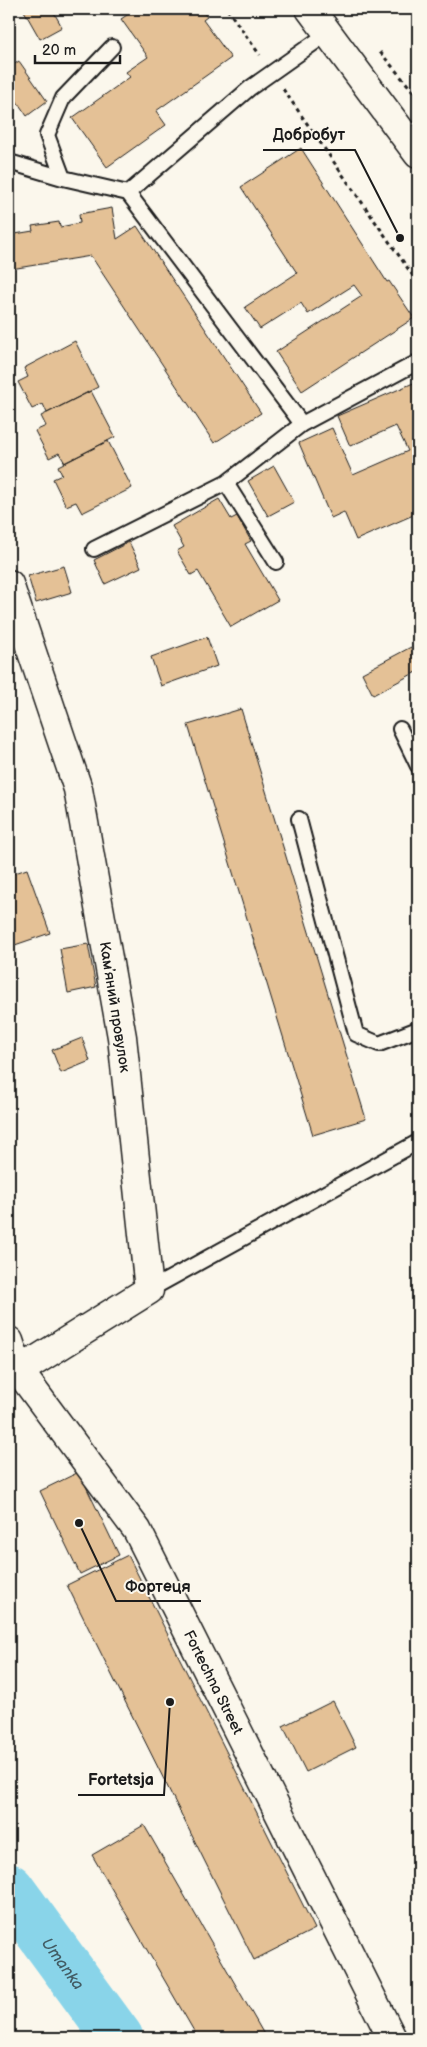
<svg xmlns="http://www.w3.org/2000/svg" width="427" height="2047" font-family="'Balsamiq Sans',sans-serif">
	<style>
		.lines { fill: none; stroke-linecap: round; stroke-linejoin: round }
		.river { stroke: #89d4e9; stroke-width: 51 }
		.building { fill: #e4c196; stroke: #1c1c1c }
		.service-casing { stroke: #1c1c1c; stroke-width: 18 }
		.minor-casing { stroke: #1c1c1c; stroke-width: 31 }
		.secondary-casing { stroke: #1c1c1c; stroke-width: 31 }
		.path { stroke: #1c1c1c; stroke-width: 3; stroke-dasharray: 4 4; stroke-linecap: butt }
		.service { stroke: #fbf7ec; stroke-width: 14 }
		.minor { stroke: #fbf7ec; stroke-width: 28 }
		.secondary { stroke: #fbf7ec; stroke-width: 28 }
		.labels { text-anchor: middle; stroke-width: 4; stroke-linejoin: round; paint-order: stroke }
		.street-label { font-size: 15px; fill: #1c1c1c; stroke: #fbf7ec }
		.water-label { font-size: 16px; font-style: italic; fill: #425c64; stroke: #fbf7ec }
		.leader { fill: none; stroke: #1c1c1c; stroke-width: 2 }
		.callout-dot { fill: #1c1c1c; stroke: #fbf7ec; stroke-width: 2 }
		.callout-label { font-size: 16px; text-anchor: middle; font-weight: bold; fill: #1c1c1c; stroke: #fbf7ec; stroke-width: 4; stroke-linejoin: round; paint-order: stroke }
	</style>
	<rect width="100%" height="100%" fill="#fbf7ec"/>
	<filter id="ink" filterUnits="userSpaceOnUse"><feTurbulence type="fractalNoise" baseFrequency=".02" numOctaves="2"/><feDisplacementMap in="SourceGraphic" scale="10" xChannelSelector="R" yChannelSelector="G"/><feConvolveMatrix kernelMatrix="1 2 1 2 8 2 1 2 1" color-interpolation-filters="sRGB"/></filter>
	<g filter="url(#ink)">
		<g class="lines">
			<path class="river" id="s1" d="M9,1889L118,2038"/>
		</g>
		<path class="building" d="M23,9H52L62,27L40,39Z
			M136,9H200L207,17L203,20L231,58L156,111L166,125L107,167L72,118L130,77L126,72L148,57L121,19Z
			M19,61L47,101L27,116L9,90V68Z
			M301,148L387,282L389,281L414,318L302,391L276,352L362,296L354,285L308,314L301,303L260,329L245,307L297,273L241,187Z
			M112,208L117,239L137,226L261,413L214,443L91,256L11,269L9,235L33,231L32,226L59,222L60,227L80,223L79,214Z
			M75,341L98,387L47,413L43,404L32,409L18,382L28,377L24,368Z
			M418,381V513L356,540L344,512L331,518L299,443L332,428L353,475L408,451L396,426L350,446L337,416Z
			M91,391L115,437L65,463L59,453L49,458L35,431L46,426L41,416Z
			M108,441L132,488L82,513L76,502L66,506L53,479L62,475L58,466Z
			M274,466L294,502L268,516L248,481Z
			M219,499L231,519L237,516L251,541L245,544L278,600L231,627L198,571L191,575L177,551L184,547L172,526Z
			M129,542L141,567L105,584L94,560Z
			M64,566L72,592L36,603L28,576Z
			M207,637L217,666L161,686L151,657Z
			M411,647L418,662V671L373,695L362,673Z
			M241,709L366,1119L313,1135L188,725Z
			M27,869L50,933L9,947V875Z
			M88,944L96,987L68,993L60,949Z
			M82,1038L90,1061L61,1073L52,1050Z
			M79,1472L119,1555L80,1574L40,1491Z
			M128,1555L315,1929L254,1960L67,1585Z
			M333,1701L356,1747L306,1772L283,1726Z
			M144,1825L266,2038H198L92,1855Z"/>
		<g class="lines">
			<defs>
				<path id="service" d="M9,162L63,178L128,193
					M63,178L47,135L63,98L112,47
					M302,424L128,193L250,88L328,33
					M226,483L276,562
					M94,549L226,483L302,424L418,362
					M400,729L418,766
					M299,819L356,1034L379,1044L418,1029
					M149,1290L418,1142"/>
				<g id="minor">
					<path d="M9,584L78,789L122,1037L149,1290L19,1371"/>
					<path id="s2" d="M9,1341L19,1371L137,1530L392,2038"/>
				</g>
				<path id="secondary" d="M310,9L418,154"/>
			</defs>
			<use href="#service" class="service-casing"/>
			<use href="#minor" class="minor-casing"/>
			<use href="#secondary" class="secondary-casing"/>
			<path class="path" d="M227,9L260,55
				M380,52L418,97
				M283,89L418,283"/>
			<use href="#service" class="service"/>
			<use href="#minor" class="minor"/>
			<use href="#secondary" class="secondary"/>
		</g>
	</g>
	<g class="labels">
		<g class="street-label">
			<text transform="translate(115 1007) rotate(81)" y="5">Камʼяний провулок</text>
			<text dy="5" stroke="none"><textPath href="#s2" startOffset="400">Fortechna Street</textPath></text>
		</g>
		<g class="water-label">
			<text dy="6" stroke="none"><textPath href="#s1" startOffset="92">Umanka</textPath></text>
		</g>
	</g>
	<path class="leader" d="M400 238L355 150H263M79 1523L116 1601H201M170 1702L164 1795H78"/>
	<g class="callout-dot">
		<circle cx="400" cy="238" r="5"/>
		<circle cx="79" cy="1523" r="5"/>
		<circle cx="170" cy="1702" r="5"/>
	</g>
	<g class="callout-label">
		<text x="309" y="140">Добробут</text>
		<text x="158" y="1592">Фортеця</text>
		<text x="121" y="1785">Fortetsja</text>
	</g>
	<rect width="427" height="2047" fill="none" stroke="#fbf7ec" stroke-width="30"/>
	<rect x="15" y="15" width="397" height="2017" fill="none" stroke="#1c1c1c" stroke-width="2" filter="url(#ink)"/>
	<path d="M35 55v8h85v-8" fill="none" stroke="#1c1c1c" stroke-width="2.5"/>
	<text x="42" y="55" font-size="15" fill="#1c1c1c" stroke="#fbf7ec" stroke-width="4" paint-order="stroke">20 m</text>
</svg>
